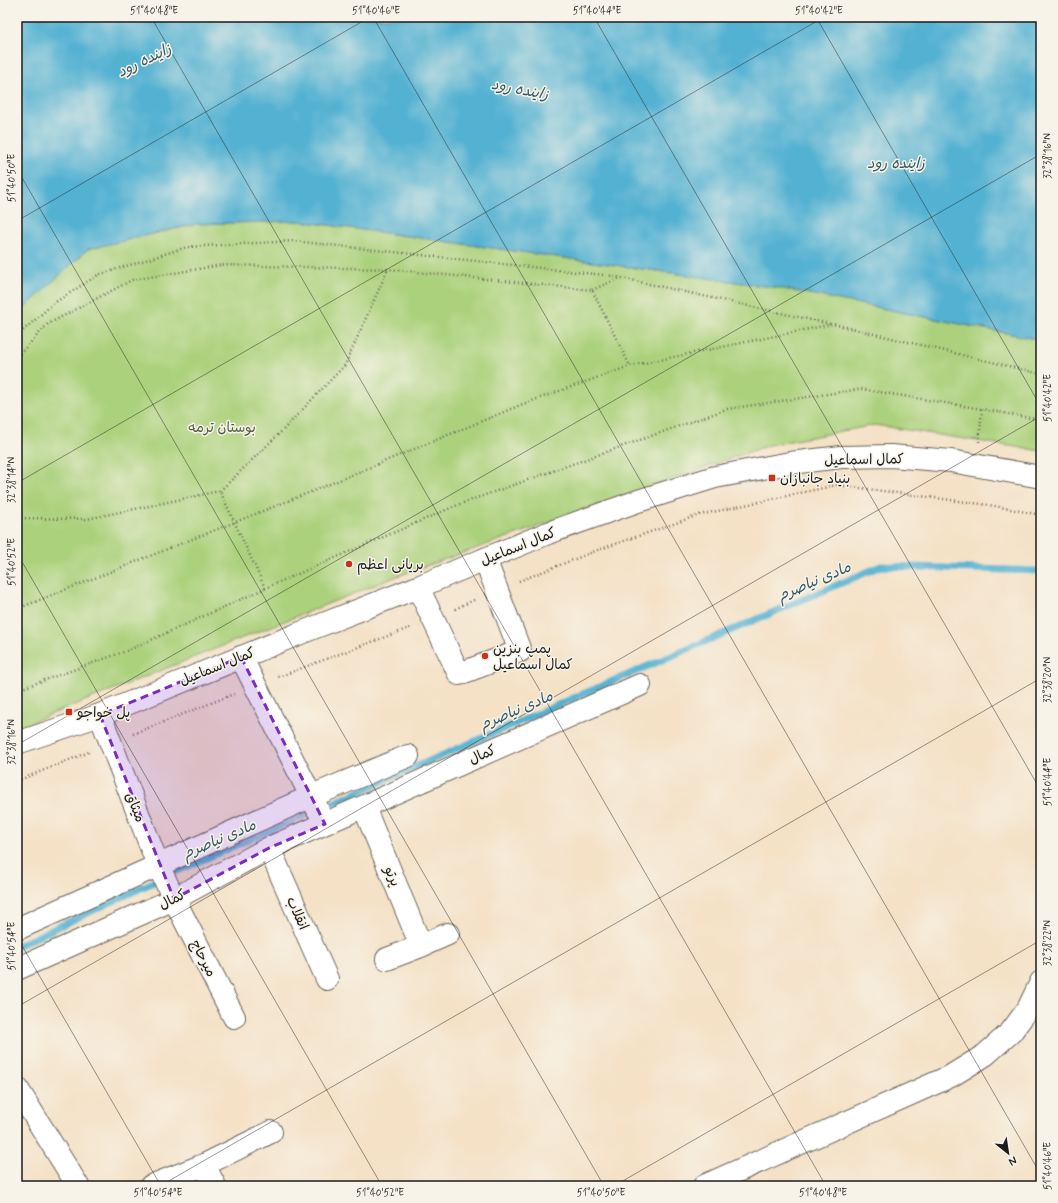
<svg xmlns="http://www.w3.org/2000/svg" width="1058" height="1203" font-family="Mynerve,'Playpen Sans Arabic',sans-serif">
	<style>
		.green { fill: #acd17b; stroke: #64764c }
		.water { fill: #53b1d2; stroke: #386677 }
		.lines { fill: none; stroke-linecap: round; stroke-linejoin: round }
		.stream { stroke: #53b1d2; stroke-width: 7 }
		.minor-casing { stroke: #686158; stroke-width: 24 }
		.major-casing { stroke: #686158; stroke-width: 24 }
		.path { stroke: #686158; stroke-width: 2.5; stroke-dasharray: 1 3; stroke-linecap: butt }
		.minor { stroke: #fff; stroke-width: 22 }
		.major { stroke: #fff; stroke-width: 22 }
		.marked { fill: #7b2cbf; fill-opacity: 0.2; stroke: #7b2cbf; stroke-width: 3; stroke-dasharray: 8 5; stroke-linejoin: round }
		.ticks { fill: none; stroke: #1c1c1c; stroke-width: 1; stroke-opacity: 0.45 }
		.poi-dot { fill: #c8321e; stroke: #f7f3e8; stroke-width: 1.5 }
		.labels { text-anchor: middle; stroke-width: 3; stroke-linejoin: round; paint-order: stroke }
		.park-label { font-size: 14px; fill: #4e5b3d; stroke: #f7f3e8 }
		.street-label { font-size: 14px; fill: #1c1c1c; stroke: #f7f3e8 }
		.poi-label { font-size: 14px; fill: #1c1c1c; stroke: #f7f3e8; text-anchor: start }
		.water-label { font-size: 15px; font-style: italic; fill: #325865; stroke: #f7f3e8 }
		.neatline { fill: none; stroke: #1c1c1c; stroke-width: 1.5 }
		.ticks-label { font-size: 10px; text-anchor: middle; fill: #1c1c1c }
	</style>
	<rect width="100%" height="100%" fill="#f7f3e8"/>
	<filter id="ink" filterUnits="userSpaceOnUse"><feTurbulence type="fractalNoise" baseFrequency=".025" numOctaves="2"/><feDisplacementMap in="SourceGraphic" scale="8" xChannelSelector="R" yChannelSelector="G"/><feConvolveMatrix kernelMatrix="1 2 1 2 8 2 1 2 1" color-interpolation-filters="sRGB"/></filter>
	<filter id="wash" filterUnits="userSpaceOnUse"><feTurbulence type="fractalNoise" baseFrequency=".012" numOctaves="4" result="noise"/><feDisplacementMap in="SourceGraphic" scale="16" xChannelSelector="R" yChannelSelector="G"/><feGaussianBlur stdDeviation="0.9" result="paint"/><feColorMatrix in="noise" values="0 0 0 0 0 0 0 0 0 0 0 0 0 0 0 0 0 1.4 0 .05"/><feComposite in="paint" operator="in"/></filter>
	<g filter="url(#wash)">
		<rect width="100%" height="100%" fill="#f4e1c6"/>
		<path class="green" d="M299,221L779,288L1041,340V451L875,425L769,445L395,577L17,728V315L88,249L196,224Z"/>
		<path class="water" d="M17,17H1041V340L779,288L299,221L196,224L88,249L17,315Z"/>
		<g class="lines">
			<path class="stream" d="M17,946L177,871L576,697L881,566L1041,571"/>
		</g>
	</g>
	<g filter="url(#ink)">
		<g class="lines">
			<defs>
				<path id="minor" d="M418,587L459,674L520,651L485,559
					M241,657L318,810
					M100,715L158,865L174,899L234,1017
					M364,807L421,946L448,934
					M269,848L327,979
					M17,929L312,796L408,756
					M387,959L421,946
					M17,969L174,899L269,848L640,685
					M17,1088L78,1186
					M204,1165L271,1132
					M151,1186L204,1165L215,1186
					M704,1186L951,1076L985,1055L1011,1032L1028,1009L1041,982"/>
				<path id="major" d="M17,743L100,715L303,632L418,587L485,559L548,533L638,501L715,477L790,463L841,457L891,456L951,461L1041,477"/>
			</defs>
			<use href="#minor" class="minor-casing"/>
			<use href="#major" class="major-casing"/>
			<path class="path" d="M592,290L620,278
				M17,336L54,303L98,275L187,247L293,241L613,276L830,324
				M17,357L48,324L132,280L222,265L388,269L592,290L630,366
				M979,442L982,409L1041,420
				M220,491L283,430L345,365L388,269
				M17,518L87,519L220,491L265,588
				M519,581L598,550L699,515L837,485L989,505L1041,515
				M17,609L313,491L523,404L630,366L833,324L1037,373
				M455,609L476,599
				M278,677L412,627
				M17,690L129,650L277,583L460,504L727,409L861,389L982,409
				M133,734L234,694
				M17,781L89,752"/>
			<use href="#minor" class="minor"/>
			<use href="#major" class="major"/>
		</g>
	</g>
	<path class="marked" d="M241,657L325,824L269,848L174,899L100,715Z"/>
	<path class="ticks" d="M151,17L826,1186M373,17L1041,1175M594,17L1041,791M816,17L1041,407M1038,17L1041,23M17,169L604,1186M17,221L370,17M17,483L824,17M17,553L382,1186M17,745L1041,154M17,937L161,1186M17,1007L1041,416M160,1186L1041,678M614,1186L1041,940"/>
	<g class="poi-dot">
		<rect x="768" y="474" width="8" height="8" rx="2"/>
		<circle cx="349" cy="564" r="4"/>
		<circle cx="485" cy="656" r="4"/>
		<rect x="65" y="708" width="8" height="8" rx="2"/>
	</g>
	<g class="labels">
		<g class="park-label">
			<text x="222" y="432">بوستان ترمه</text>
		</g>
		<g class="street-label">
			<text transform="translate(864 459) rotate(-1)" y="5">کمال اسماعیل</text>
			<text transform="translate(518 546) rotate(-22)" y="5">کمال اسماعیل</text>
			<text transform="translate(217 666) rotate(-22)" y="5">کمال اسماعیل</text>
			<text transform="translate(482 754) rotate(-24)" y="5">کمال</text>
			<text transform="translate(136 807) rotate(69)" y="5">میثاق</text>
			<text transform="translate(393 876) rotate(68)" y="5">پرتو</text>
			<text transform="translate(172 899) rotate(-26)" y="5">کمال</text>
			<text transform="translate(298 913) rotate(66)" y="5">انقلاب</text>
			<text transform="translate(204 958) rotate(63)" y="5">میرحاج</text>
		</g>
		<g class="poi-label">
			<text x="780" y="483">بنیاد جانبازان</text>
			<text x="357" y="569">بریانی اعظم</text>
			<text x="493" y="653">پمپ بنزین<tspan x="493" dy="16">کمال اسماعیل</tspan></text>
			<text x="77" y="717">پل خواجو</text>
		</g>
		<g class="water-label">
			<text transform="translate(144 60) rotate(-26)" y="5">زاینده رود</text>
			<text transform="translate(520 89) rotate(11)" y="5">زاینده رود</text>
			<text x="896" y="168">زاینده رود</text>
			<text transform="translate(814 581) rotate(-23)" y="5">مادی نیاصرم</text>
			<text transform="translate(516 710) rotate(-23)" y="5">مادی نیاصرم</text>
			<text transform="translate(219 839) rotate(-23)" y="5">مادی نیاصرم</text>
		</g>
	</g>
	<rect width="1058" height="1203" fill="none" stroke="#f7f3e8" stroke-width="44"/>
	<g transform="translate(1008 1153) rotate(150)" stroke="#f7f3e8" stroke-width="3" paint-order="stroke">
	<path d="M0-3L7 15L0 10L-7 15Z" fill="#1c1c1c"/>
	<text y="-6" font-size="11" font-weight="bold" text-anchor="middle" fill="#1c1c1c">N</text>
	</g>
	<rect x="22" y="22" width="1014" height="1159" class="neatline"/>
	<g class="ticks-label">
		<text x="154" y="14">51°40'48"E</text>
		<text x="376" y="14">51°40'46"E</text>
		<text x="597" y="14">51°40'44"E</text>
		<text x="819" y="14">51°40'42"E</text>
		<text transform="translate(1047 156) rotate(-90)" y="4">32°38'16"N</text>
		<text transform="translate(11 178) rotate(-90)" y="4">51°40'50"E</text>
		<text transform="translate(1047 398) rotate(-90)" y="4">51°40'42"E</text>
		<text transform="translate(11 480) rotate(-90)" y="4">32°38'14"N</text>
		<text transform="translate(11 562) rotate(-90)" y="4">51°40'52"E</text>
		<text transform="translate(1047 680) rotate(-90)" y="4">32°38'20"N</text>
		<text transform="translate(11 742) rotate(-90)" y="4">32°38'16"N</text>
		<text transform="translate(1047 782) rotate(-90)" y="4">51°40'44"E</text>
		<text transform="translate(1047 943) rotate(-90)" y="4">32°38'22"N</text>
		<text transform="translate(11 946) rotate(-90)" y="4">51°40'54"E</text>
		<text transform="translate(1047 1166) rotate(-90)" y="4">51°40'46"E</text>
		<text x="158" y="1196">51°40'54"E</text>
		<text x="380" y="1196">51°40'52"E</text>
		<text x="601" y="1196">51°40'50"E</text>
		<text x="823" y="1196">51°40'48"E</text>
	</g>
</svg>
